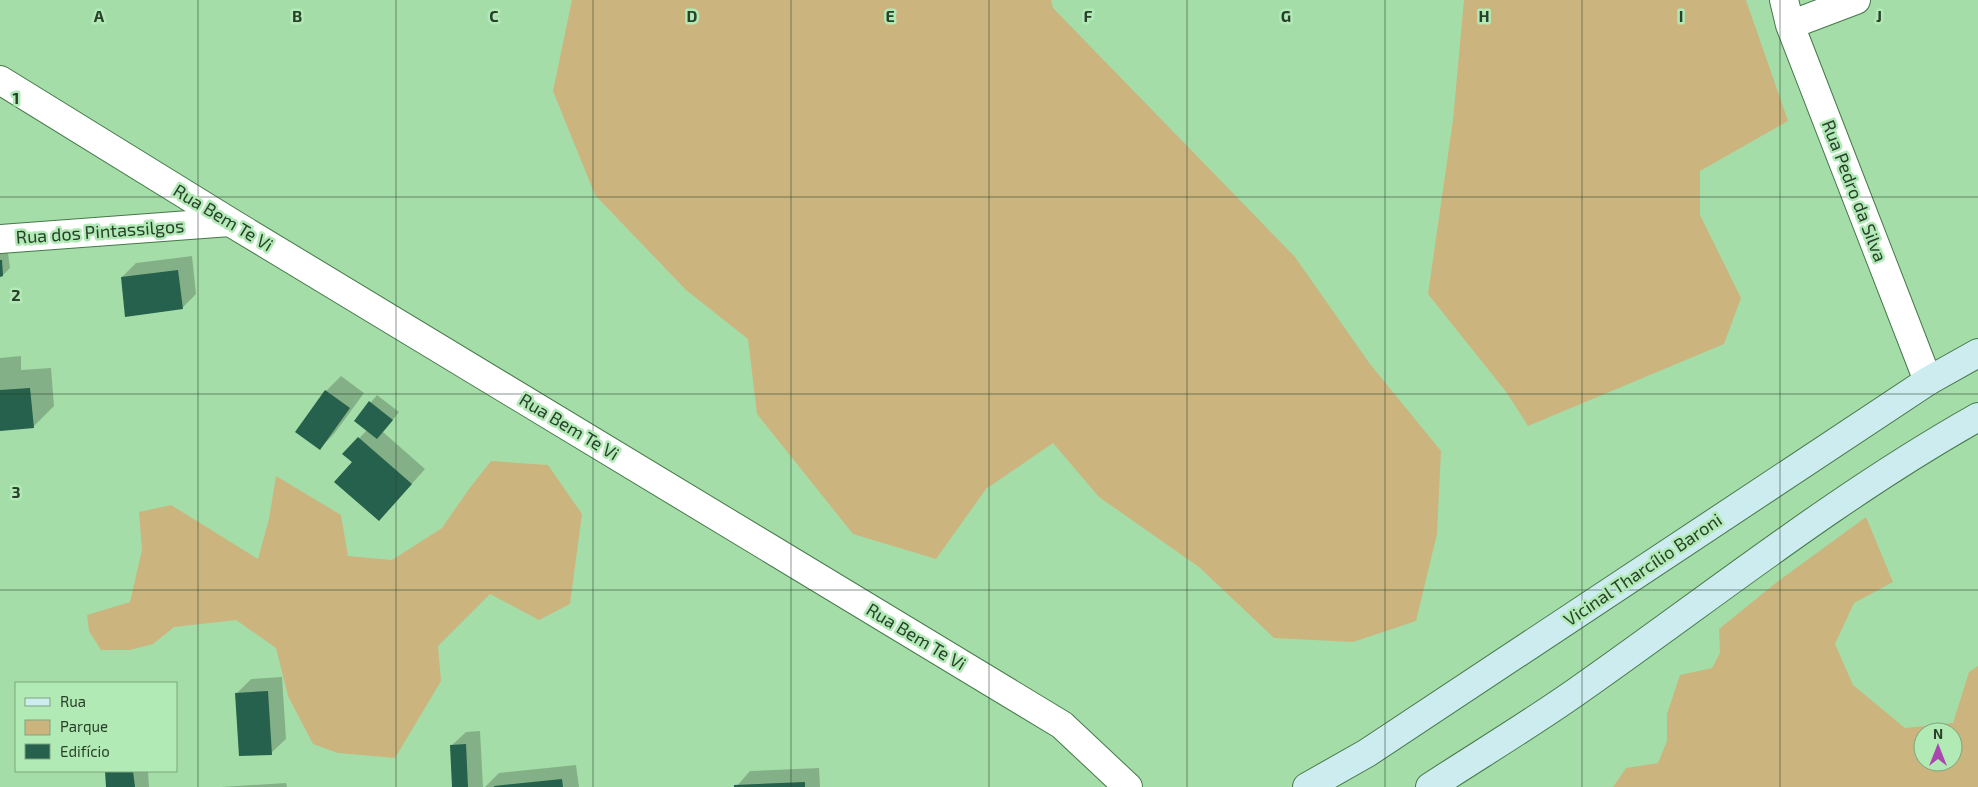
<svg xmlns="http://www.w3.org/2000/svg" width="1978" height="787" font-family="'Exo 2',sans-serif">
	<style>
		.green { fill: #ccb47f; fill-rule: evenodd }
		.shadow { fill: #0003 }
		.building { fill: #25614c }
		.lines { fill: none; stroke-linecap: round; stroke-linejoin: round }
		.street-casing { stroke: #447849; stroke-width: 30 }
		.secondary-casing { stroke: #447849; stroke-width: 30 }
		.street { stroke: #fff; stroke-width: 28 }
		.secondary { stroke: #cdecf0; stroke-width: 28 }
		.grid { fill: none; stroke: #29402b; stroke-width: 1; stroke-opacity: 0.55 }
		.labels { text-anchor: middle; stroke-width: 5; stroke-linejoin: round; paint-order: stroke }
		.street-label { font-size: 18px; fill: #29402b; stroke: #b2eab6 }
		.grid-label { font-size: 16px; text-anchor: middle; font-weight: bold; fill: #29402b; stroke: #b2eab6; stroke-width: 5; stroke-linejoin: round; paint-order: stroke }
	</style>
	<rect width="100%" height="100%" fill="#a5dda9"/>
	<path class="green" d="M572,0H1051L1053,8L1295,257L1370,364L1441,451L1437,534L1416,621L1353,642L1274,638L1199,567L1099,497L1053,443L986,489L936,559L853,534L757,414L748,339L686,290L595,195L553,91Z
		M1464,0H1746L1788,121L1700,171V215L1741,298L1724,344L1528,426L1507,393L1428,294L1453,120Z
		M491,461L548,465L582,514L570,604L539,620L490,594L438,646L441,681L395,758L338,753L313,744L288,696L276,648L236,620L174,627L153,644L130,650H101L89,631L87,615L130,602L142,550L139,512L171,505L258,559L269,519L276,476L341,515L348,556L392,560L442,528L469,489Z
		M1866,517L1893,582L1854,603L1835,644L1853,685L1905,728L1953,723L1969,672L1978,666V787H1613L1626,768L1658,763L1667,741V714L1680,675L1712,668L1720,653L1719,629L1777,582ZM1923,732H1953V762H1923Z"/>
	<path class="shadow" d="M8,253L10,268L3,275H0V254Z
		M192,256L196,294L182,308L122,277L136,263Z
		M21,356V370L51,368L54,406L33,427L0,429V358Z
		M341,376L364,393L334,434L320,448L297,431L326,391Z
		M377,395L399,412L383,432L425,469L393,505L344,454L367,430L355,421Z
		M282,677L286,739L271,753L237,693L251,679Z
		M480,731L483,787H453L451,746L466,732Z
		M576,765L579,787H485L499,773Z
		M819,768L820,787H736L750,771Z
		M106,771H148L149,787H107Z
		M286,783L287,787H221Z"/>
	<path class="building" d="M0,260H2L3,276L0,277Z
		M178,270L183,309L125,317L121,277Z
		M30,388L34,428L0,431V390Z
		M325,390L350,408L320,450L295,432Z
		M369,401L393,420L377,439L354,421Z
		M358,437L412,484L379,521L334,482L352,462L342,454Z
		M268,691L272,755L239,756L235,693Z
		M466,744L468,787H452L450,745Z
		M105,771H133L135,787H106Z
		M562,779L563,787H494V786Z
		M805,782V787H734V785Z"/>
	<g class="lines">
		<defs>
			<path id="street" d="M1784,0L1790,25L1928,381
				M1790,25L1856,0
				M0,80L230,222L1062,725L1128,787
				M0,239L230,222"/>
			<path id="secondary" d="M1307,787L1367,753L1928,381L1978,353
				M1430,787C1479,755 1529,725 1576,692C1709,599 1836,497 1978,417"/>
		</defs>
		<use href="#street" class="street-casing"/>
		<use href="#secondary" class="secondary-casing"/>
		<use href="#street" class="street"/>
		<use href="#secondary" class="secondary"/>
	</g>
	<path class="grid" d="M198,0V787M396,0V787M593,0V787M791,0V787M989,0V787M1187,0V787M1385,0V787M1582,0V787M1780,0V787M0,197H1978M0,394H1978M0,590H1978"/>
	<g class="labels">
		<g class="street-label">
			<text transform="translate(1854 191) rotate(69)" y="6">Rua Pedro da Silva</text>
			<text transform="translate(223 218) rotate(31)" y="6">Rua Bem Te Vi</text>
			<text transform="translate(100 232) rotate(-4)" y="6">Rua dos Pintassilgos</text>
			<text transform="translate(569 427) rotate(31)" y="6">Rua Bem Te Vi</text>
			<text transform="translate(1643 570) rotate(-34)" y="6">Vicinal Tharcílio Baroni</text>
			<text transform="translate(916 637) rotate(31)" y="6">Rua Bem Te Vi</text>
		</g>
	</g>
	<g class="grid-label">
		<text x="99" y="22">A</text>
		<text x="297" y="22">B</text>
		<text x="494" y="22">C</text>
		<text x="692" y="22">D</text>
		<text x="890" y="22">E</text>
		<text x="1088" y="22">F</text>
		<text x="1286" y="22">G</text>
		<text x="1484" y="22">H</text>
		<text x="1681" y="22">I</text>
		<text x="1879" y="22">J</text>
		<text x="16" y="104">1</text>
		<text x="16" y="301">2</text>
		<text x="16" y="498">3</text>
	</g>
	<rect x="15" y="682" width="162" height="90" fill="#b2eab6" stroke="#7ba67e"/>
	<rect x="25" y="698" width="25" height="8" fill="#cdecf0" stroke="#7ba67e"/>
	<text x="60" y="707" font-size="15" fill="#29402b">Rua</text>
	<rect x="25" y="720" width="25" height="15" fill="#ccb47f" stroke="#7ba67e"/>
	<text x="60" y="732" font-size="15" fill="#29402b">Parque</text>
	<rect x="25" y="744" width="25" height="15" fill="#25614c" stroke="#7ba67e"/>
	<text x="60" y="757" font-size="15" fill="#29402b">Edifício</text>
	<g transform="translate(1938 747)"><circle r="24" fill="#b2eab6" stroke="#7ba67e"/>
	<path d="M0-4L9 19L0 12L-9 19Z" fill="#aa47ae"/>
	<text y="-8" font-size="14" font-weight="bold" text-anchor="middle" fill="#29402b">N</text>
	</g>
</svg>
